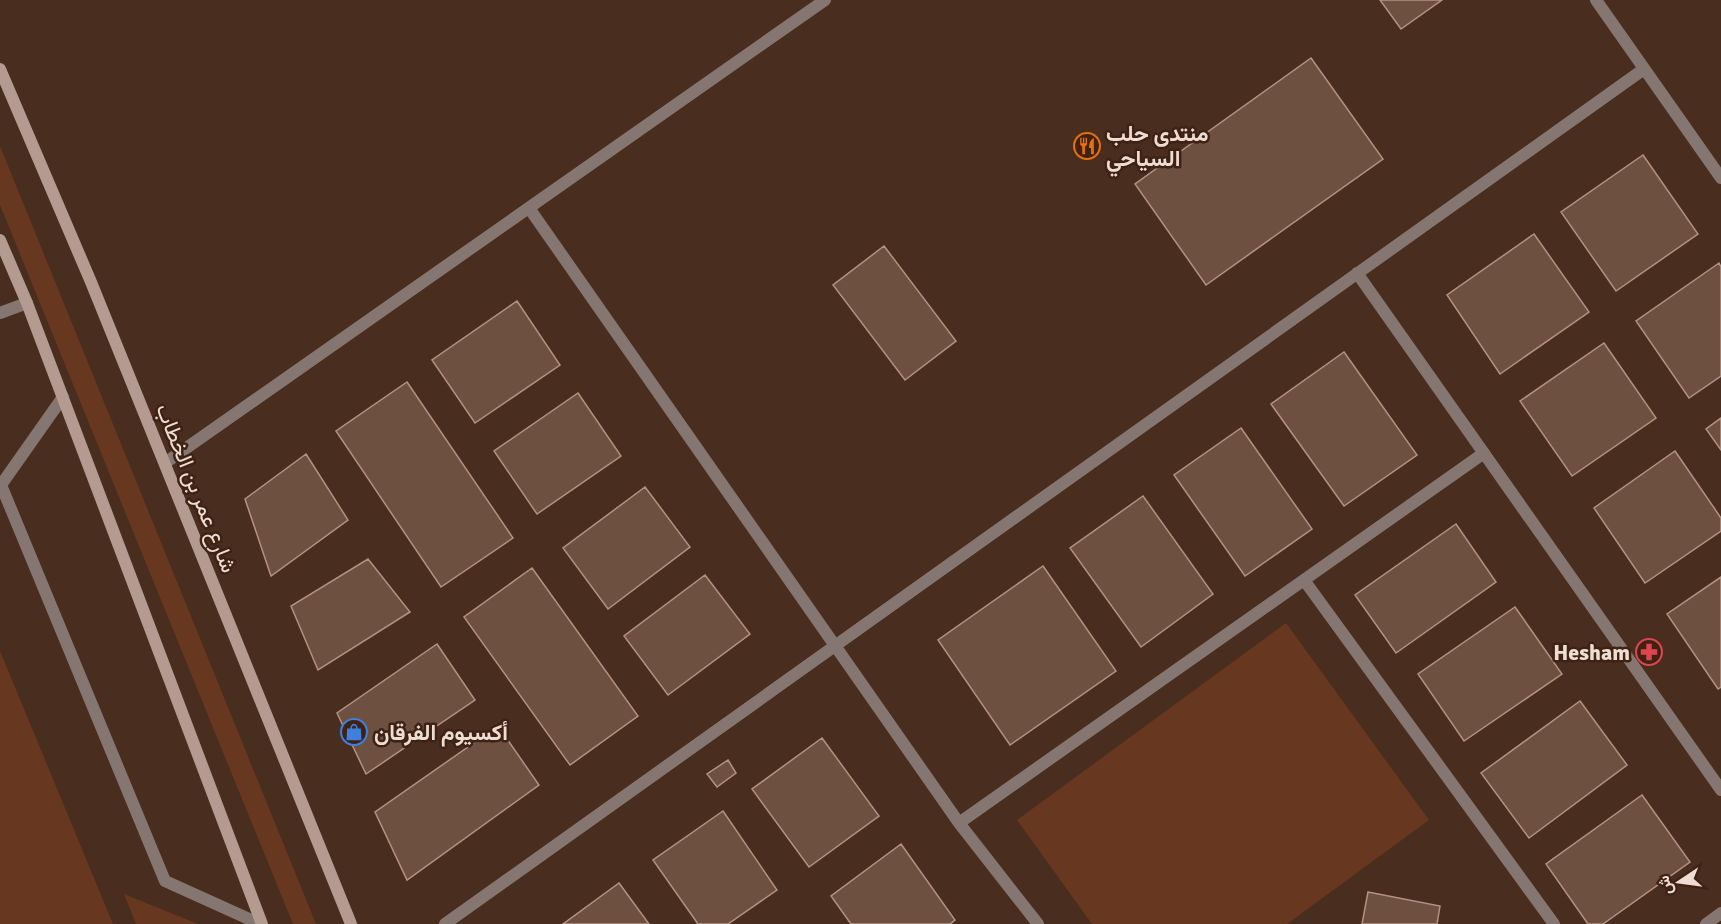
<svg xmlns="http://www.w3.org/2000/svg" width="1721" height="924" font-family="Signika,Vazirmatn,sans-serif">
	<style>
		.green { fill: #67381f }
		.building { fill: #6e5041; stroke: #b49282; stroke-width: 1.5 }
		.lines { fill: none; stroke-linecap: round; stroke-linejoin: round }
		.lane { stroke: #867671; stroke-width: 12 }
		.street { stroke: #867671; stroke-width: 12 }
		.secondary { stroke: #b49b92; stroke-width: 12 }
		.labels { text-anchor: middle; stroke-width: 5; stroke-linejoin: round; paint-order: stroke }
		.poi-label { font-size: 22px; font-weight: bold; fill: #efddd4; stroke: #3e2315; text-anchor: start }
		.street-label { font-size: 22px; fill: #efddd4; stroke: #3e2315 }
	</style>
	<rect width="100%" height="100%" fill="#492d1f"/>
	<path class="green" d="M0,146L316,924H293L0,205Z
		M1286,623L1429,820L1287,924H1092L1017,820Z
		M0,651L113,924H0Z
		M124,894L198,924H136Z"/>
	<path class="building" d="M1380,0H1442L1401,29Z
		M1311,58L1383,159L1206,285L1135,184Z
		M1643,155L1698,234L1616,291L1561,212Z
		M1534,234L1589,312L1500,374L1447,295Z
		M884,246L956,341L905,380L833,285Z
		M1719,263L1721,267V376L1689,398L1636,321Z
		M517,301L560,365L475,423L432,360Z
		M1604,343L1656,418L1572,476L1520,401Z
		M1344,352L1417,455L1344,506L1271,404Z
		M407,382L513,538L441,587L336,431Z
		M578,393L621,456L537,514L494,451Z
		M1721,418V450L1706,429Z
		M1241,428L1312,529L1245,576L1174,475Z
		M1675,451L1721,518V531L1645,583L1594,508Z
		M306,454L348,520L271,576L245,499Z
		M645,487L690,547L608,609L563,548Z
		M1143,496L1213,594L1141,647L1070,548Z
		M1456,524L1496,582L1396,653L1355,595Z
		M368,559L410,612L318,670L291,606Z
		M1043,566L1116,671L1010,745L938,640Z
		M532,568L638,716L570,765L464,617Z
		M705,575L750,634L668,695L624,636Z
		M1721,577V687L1718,689L1667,614Z
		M1515,607L1562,674L1464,741L1418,674Z
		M437,644L475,700L366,774L337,713Z
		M1580,701L1627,765L1529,838L1481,773Z
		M498,726L539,785L407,880L375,812Z
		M822,738L879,816L809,867L752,789Z
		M728,760L736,773L717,787L707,774Z
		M1642,795L1690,862L1603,924H1588L1546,864Z
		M723,811L777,890L728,924H698L653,860Z
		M901,844L955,920L950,924H851L831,896Z
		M619,883L649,924H563Z
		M1368,892L1440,906L1437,924H1362Z"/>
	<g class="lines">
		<path class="lane" d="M63,397L1,485L165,881L260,924"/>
		<path class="street" d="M1596,0L1721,178
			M529,208L959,823L1038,924
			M1357,273L1721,790
			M0,313L27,303
			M165,463L825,0
			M1304,580L1554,924
			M959,823L1484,453
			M445,924L1644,69
			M1706,924L1721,913"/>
		<path class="secondary" d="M0,69L91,282L351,924
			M0,240L27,303L262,924"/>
	</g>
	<defs>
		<symbol id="restaurant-ring" viewBox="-11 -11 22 22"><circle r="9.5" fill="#3e2315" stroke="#e8710a" stroke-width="1.5"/><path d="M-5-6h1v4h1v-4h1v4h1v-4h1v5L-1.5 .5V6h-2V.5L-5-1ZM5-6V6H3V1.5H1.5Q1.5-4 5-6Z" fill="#e8710a"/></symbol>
		<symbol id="pharmacy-ring" viewBox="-11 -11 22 22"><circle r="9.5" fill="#3e2315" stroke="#e0444e" stroke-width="1.5"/><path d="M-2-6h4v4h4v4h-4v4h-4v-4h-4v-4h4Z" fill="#e0444e"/></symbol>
		<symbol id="shop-ring" viewBox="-11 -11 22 22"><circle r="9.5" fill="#3e2315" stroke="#3f7fe0" stroke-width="1.5"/><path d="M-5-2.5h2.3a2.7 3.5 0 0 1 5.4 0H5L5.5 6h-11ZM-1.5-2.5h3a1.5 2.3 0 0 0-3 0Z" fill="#3f7fe0"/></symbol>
	</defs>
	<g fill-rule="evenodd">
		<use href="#restaurant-ring" x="1072" y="131" width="30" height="30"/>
		<use href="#pharmacy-ring" x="1634" y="637" width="30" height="30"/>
		<use href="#shop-ring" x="339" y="717" width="30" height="30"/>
	</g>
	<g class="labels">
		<g class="poi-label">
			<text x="1106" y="141">منتدى حلب<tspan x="1106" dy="25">السياحي</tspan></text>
			<text x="1630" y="660" text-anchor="end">Hesham</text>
			<text x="374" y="740">أكسيوم الفرقان</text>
		</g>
		<g class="street-label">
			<text transform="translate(197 488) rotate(68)" y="8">شارع عمر بن الخطاب</text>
		</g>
	</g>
	<g transform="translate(1679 882) rotate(257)" stroke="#3e2315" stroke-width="4.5" paint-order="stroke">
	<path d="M0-4.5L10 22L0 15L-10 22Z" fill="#efddd4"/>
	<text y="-9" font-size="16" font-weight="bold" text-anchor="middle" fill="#efddd4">ش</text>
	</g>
</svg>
